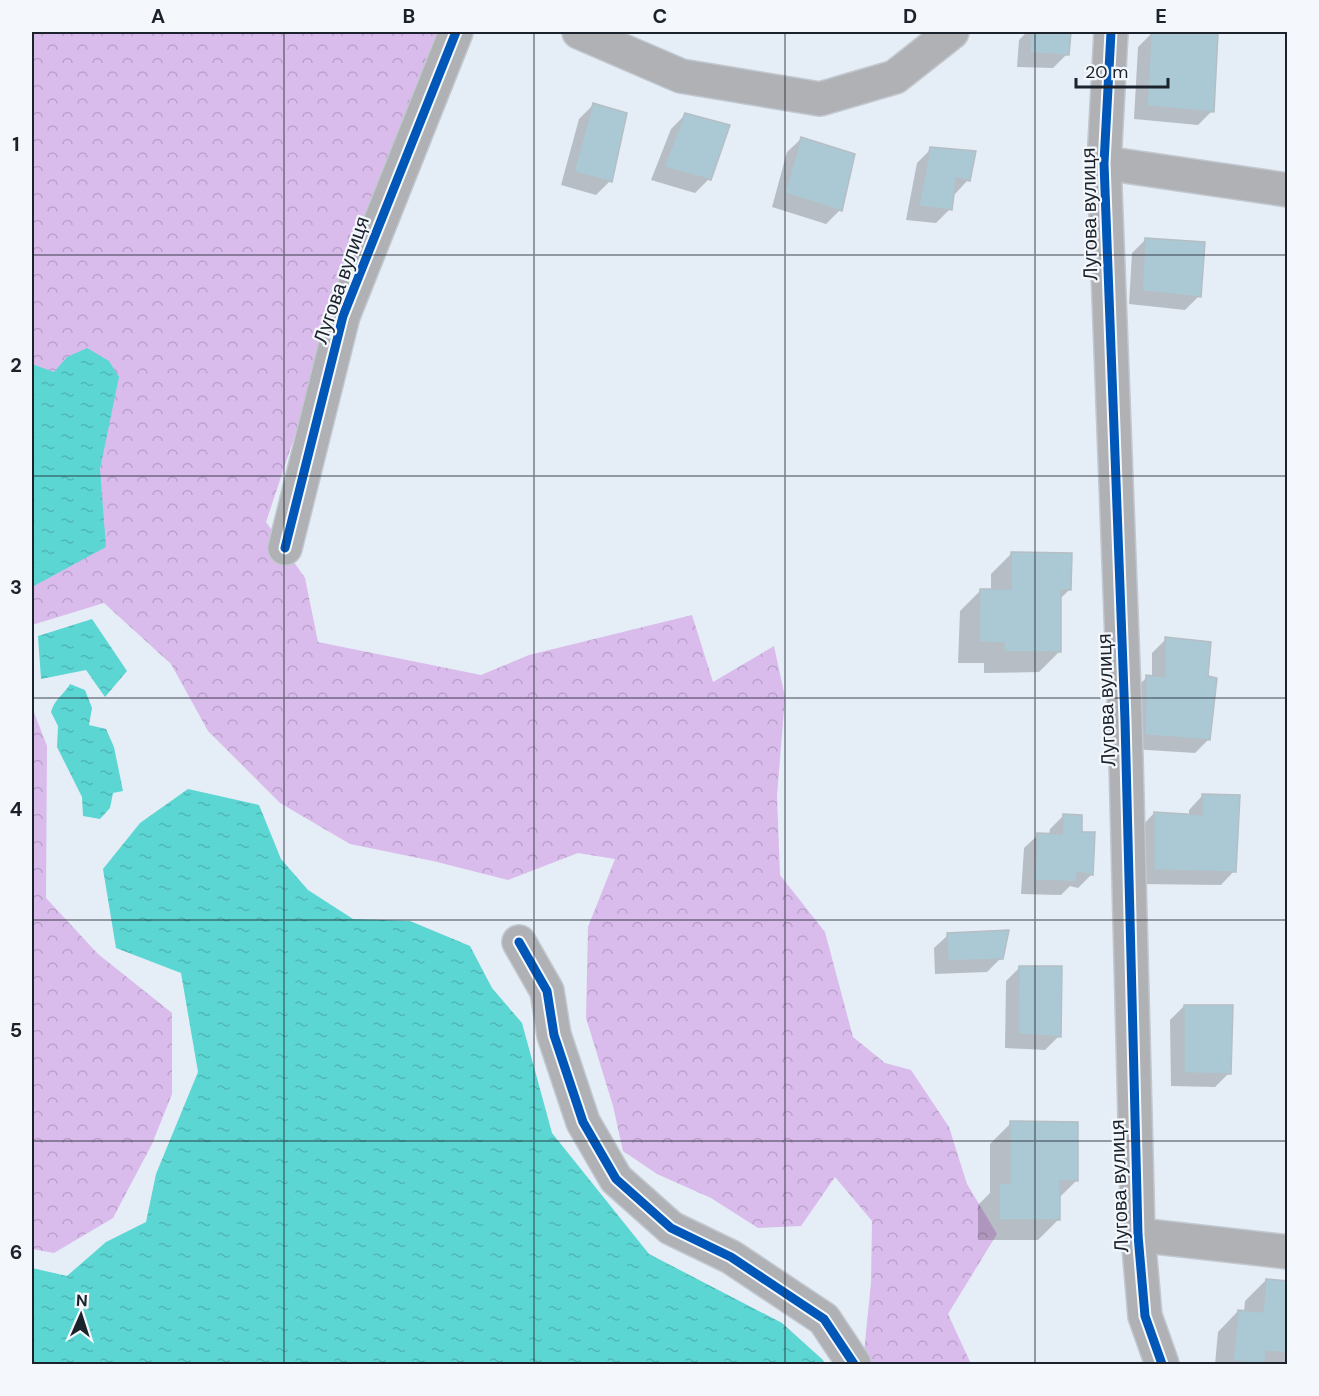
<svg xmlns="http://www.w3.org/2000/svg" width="1319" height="1396" font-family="'DM Sans',sans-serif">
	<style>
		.forest { fill: url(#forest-crowns) }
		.water { fill: url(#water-ripples) }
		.shadow { fill: #0003 }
		.building { fill: #abc9d5; stroke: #b5bec4; stroke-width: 1.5 }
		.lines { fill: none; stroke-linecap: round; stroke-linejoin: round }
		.minor-casing { stroke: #c2c8d0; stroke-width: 36 }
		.minor { stroke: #afb1b5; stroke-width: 33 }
		.cycleway-casing { stroke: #f4f8fc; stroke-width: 13 }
		.cycleway { stroke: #0057b8; stroke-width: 9 }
		.grid { fill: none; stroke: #1b222b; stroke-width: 1.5; stroke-opacity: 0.55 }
		.labels { text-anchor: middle; stroke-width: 4.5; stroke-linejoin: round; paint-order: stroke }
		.street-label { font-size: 20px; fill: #1b222b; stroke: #f4f8fc }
		.neatline { fill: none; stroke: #1b222b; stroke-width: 2 }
		.grid-label { font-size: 20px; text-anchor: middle; font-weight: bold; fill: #1b222b }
	</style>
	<defs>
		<pattern id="forest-crowns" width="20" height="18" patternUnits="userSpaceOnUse" patternTransform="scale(1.5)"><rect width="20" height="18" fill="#dabcec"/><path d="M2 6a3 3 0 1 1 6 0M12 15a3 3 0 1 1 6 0" fill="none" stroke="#baa1cb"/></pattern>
		<pattern id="water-ripples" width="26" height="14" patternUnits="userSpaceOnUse" patternTransform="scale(1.5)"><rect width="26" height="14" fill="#5bd6d3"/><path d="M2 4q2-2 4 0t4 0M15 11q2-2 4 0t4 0" fill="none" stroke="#4fb7b5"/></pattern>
	</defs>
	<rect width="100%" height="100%" fill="#e5edf6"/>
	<path class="forest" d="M32,32H447L384,168L266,522L305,578L318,642L481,675L529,655L692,615L713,682L774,646L785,697L777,796L780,875L825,932L853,1037L885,1063L911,1070L949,1127L967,1184L997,1234L948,1314L971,1364H871L864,1352L871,1283L872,1221L835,1177L801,1226L758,1228L711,1198L657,1174L623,1151L613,1106L586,1018L588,927L615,859L578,853L508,880L433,861L350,844L280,803L208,731L171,664L104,603L32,625Z
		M32,707L47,746L46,898L98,954L172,1013V1094L152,1144L113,1218L54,1253L32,1249Z"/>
	<path class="water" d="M87,348L109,361L119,377L100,469L106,547L32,587V364L54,372L67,357Z
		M92,619L127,671L105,697L86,670L41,679L38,636Z
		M70,684L85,690L92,708L89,725L106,729L114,747L123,791L113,793L110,808L100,819L83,816L82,797L57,747L58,726L51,712C56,697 63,696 70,684Z
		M188,789L259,805L281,859L308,890L353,919L410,921L470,946L492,988L522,1023L552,1133L649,1254L782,1323L823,1360L825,1364H32V1268L67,1276L106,1242L146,1222L156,1174L198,1072L181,973L116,948L103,869L140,823Z"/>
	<path class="shadow" d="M1027,32H1069L1067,54L1053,68L1017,67L1019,40Z
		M1152,33L1212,111L1198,125L1134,119L1138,47Z
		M593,105L610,181L596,195L561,185L579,119Z
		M685,115L709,179L695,193L651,180L671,129Z
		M801,139L840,210L826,224L772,207L787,152Z
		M931,149L968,180L955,194L952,193L950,209L936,223L906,220L917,163Z
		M1146,239L1199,296L1185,310L1129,304L1132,253Z
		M1012,553L1070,589L1059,600L1060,651L1039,672L984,673V663H958L960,611L981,590L991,591V574Z
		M1166,639L1207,678L1209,739L1195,753L1132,749L1133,691L1147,677H1152V653Z
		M1202,796L1234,871L1221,885L1140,884L1141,827L1154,813L1189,816V810Z
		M1064,815L1081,833L1092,874L1078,888L1070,886L1061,895L1021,894L1024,848L1038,835H1049L1050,829Z
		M948,935L1001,958L987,972L935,974L934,948Z
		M1020,967L1059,1036L1045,1050L1005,1048L1006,981Z
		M1184,1006L1229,1073L1215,1087L1171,1086L1170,1020Z
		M1011,1123L1077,1180L1059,1198V1219L1038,1240H978V1205L990,1193V1144Z
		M1266,1280L1288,1283V1364H1215L1218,1332L1238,1311L1244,1312L1245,1301Z"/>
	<path class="building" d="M1031,32H1071L1069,55L1030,53Z
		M1151,32L1218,33L1214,112L1147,106Z
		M593,103L627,113L612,182L574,172Z
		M685,113L730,125L711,180L664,167Z
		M801,137L855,154L842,211L785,193Z
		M930,147L976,151L970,181L956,178L952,210L919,206Z
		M1145,238L1205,242L1201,297L1142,291Z
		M1011,552L1072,553L1071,590H1061V652H1004V643L979,642L980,589H1011Z
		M1165,637L1211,642L1208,676L1217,678L1210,740L1145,735L1146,675L1165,677Z
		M1202,794L1240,795L1236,872L1154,870V812L1202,815Z
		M1063,814L1082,815V832H1095L1093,875L1077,872L1076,882L1035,880L1037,833L1062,834Z
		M1009,930L1003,959L948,961L947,933Z
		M1019,966H1062L1061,1037L1018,1034Z
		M1184,1005H1233L1231,1074L1184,1073Z
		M1010,1121L1078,1122V1181H1060V1220H999V1183H1010Z
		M1266,1279L1288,1281V1353L1266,1351L1265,1364L1233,1361L1238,1310L1263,1312Z"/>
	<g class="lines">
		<defs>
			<path id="minor" d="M579,32L681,76L820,99L895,77L952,32
				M1111,32L1104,163L1125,720L1138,1235L1145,1316L1162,1364
				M1104,163L1288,190
				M285,548L343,316L456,32
				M519,942L547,991L554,1035L583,1122L616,1179L671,1228L731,1257L824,1319L854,1364
				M1138,1235L1288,1252"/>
		</defs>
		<use href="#minor" class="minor-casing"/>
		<use href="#minor" class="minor"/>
		<defs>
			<path id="cycleway" d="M1111,32L1104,163L1125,720L1138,1235L1145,1316L1162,1364
				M285,548L343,316L456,32
				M519,942L547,991L554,1035L583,1122L616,1179L671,1228L731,1257L824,1319L854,1364"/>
		</defs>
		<use href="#cycleway" class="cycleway-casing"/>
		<use href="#cycleway" class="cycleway"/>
	</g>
	<path class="grid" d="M284,32V1364M534,32V1364M785,32V1364M1035,32V1364M32,255H1288M32,476H1288M32,698H1288M32,920H1288M32,1141H1288"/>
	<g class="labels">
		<g class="street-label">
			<text transform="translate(1089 214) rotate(-91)" y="7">Лугова вулиця</text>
			<text transform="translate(341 280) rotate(-71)" y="7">Лугова вулиця</text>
			<text transform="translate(1106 700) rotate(-92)" y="7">Лугова вулиця</text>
			<text transform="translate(1119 1186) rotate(-92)" y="7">Лугова вулиця</text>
		</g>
	</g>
	<rect width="1319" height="1396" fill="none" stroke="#f4f8fc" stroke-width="66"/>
	<g transform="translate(81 1315) rotate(3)" stroke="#f4f8fc" stroke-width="4.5" paint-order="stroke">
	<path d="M0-4.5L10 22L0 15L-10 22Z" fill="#1b222b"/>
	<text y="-9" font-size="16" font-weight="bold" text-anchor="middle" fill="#1b222b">N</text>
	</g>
	<path d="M1076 78v9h92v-9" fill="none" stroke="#1b222b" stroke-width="3"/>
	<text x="1085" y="78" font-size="18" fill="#1b222b" stroke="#f4f8fc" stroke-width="4.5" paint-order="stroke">20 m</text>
	<rect x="33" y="33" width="1253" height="1330" class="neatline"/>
	<g class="grid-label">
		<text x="158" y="23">A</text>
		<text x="409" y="23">B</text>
		<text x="660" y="23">C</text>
		<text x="910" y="23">D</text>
		<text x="1161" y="23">E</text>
		<text x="16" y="151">1</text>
		<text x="16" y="372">2</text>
		<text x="16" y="594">3</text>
		<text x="16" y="816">4</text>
		<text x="16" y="1037">5</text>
		<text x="16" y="1259">6</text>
	</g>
</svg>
